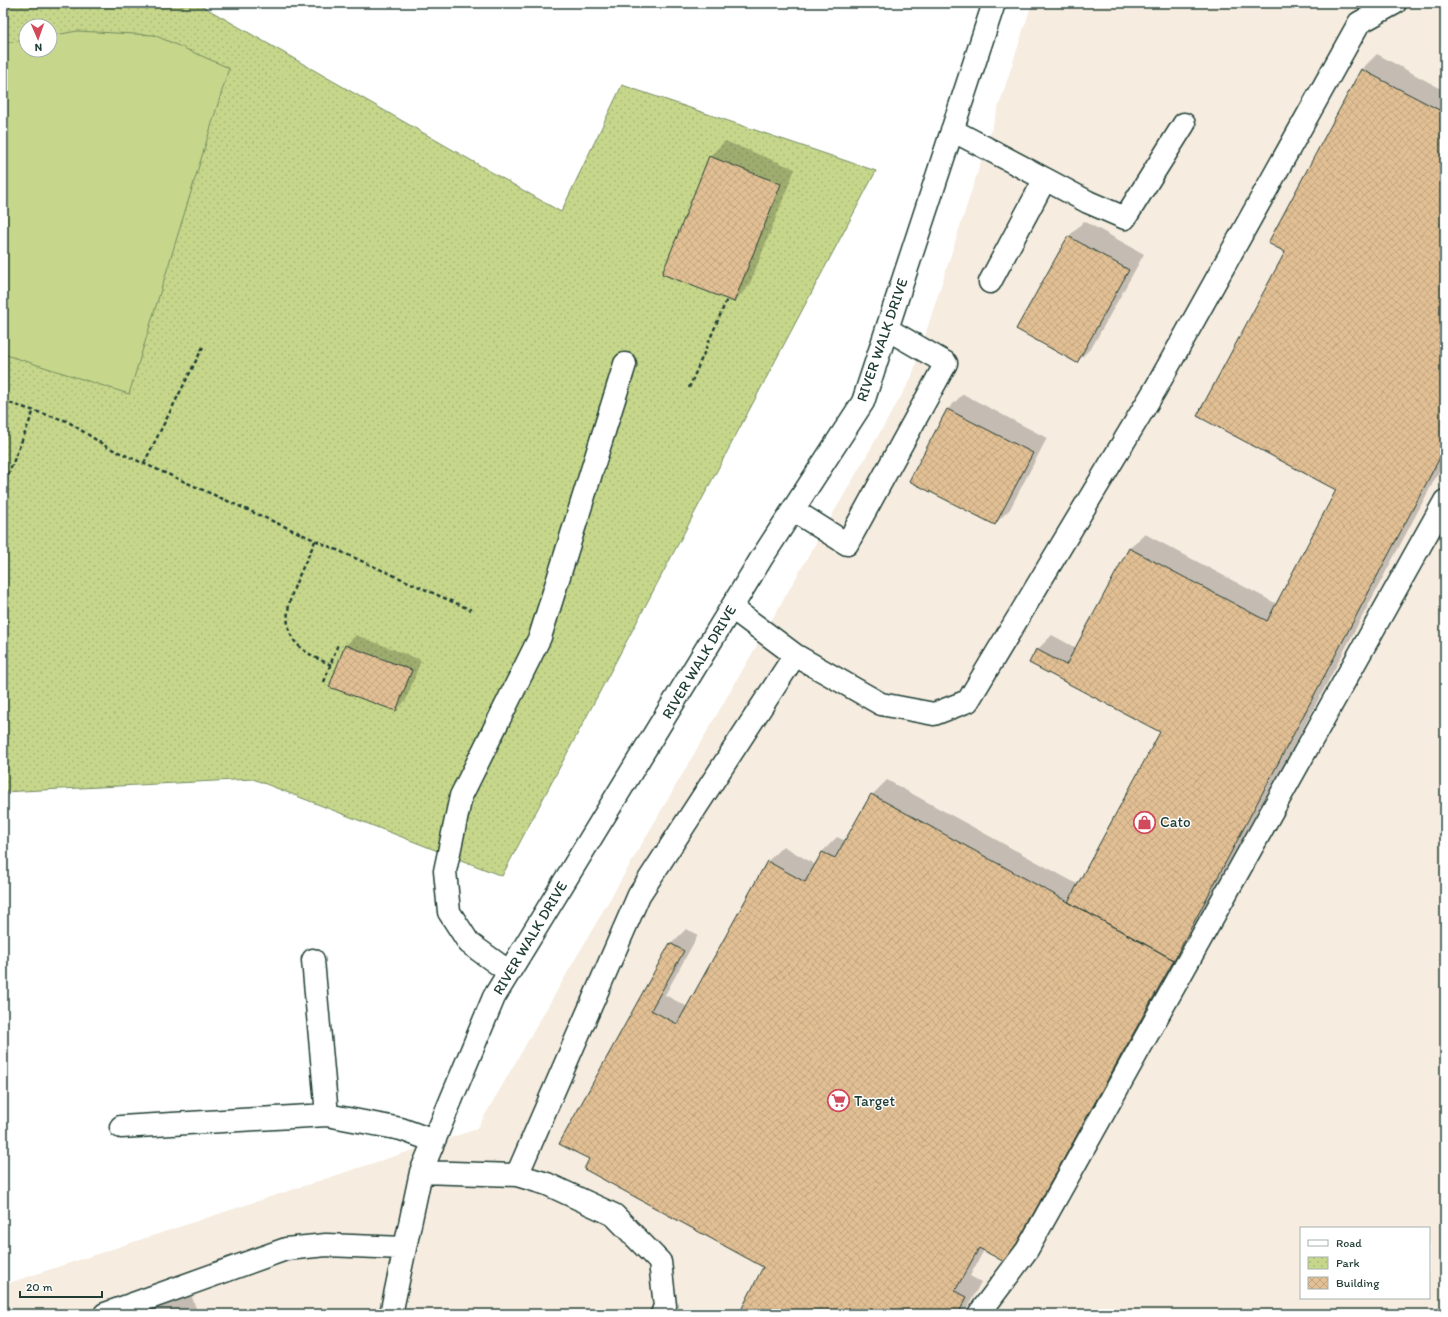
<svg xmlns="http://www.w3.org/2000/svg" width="1448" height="1317" font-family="Itim,sans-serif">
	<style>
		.built { fill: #f6ecdf; fill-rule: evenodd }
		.park { fill: url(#park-dots); stroke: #728a60; fill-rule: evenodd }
		.pitch { fill: #c6d78b; stroke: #728a60 }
		.shadow { fill: #0003 }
		.building { fill: url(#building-cross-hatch); stroke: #1f3d34 }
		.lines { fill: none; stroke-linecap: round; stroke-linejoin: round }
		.minor-casing { stroke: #1f3d34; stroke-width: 25 }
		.path { stroke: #1f3d34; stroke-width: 2.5; stroke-dasharray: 4 3; stroke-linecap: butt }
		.minor { stroke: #fff; stroke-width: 22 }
		.labels { text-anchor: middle; stroke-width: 3; stroke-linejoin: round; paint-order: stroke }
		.street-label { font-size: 15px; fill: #1f3d34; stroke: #fff }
		.poi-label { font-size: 15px; fill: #1f3d34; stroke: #fff; text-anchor: start }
	</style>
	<defs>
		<pattern id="park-dots" width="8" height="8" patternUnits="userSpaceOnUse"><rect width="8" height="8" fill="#c6d78b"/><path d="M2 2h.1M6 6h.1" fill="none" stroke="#aab979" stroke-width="1.8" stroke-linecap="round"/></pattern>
		<pattern id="building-cross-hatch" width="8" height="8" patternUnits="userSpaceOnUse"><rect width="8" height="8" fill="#e2bf94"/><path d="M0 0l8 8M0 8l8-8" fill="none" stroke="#c1a580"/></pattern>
	</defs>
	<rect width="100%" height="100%" fill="#fff"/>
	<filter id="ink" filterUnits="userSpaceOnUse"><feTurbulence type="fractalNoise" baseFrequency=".025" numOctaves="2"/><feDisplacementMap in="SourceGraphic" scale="8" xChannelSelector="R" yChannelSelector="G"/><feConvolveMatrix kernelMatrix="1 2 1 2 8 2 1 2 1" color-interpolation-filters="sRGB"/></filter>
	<g filter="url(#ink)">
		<path class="built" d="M1032,3H1445V1314H3V1285L477,1129L911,379ZM1301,1228H1429V1298H1301Z"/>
		<path class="park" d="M3,3H197L561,212L622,85L876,171L502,876L253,779L3,792ZM26,26H50V50H26Z"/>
		<path class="pitch" d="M77,31L154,35L229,68L129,394L3,354V43L26,40V50H50V36Z"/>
		<path class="shadow" d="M1377,54L1445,91V460L1189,944L1021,1247L1006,1262L984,1250L970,1276L981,1282L964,1314H740L764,1266L591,1159L671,944L686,929L698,935L665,995L688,1007L768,861L783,846L816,865L822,852L837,837L846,841L872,795L887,780L1079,885L1161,731L1037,650L1052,635L1076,648L1130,548L1145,534L1277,604L1338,490L1286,252L1269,243L1362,69Z
			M725,141L795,169L749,286L734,301L710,156Z
			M1084,221L1144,254L1092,347L1077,362L1017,329L1069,236Z
			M963,394L1047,438L1010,509L995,524L948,409Z
			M356,635L421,660L406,700L396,710L346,645Z
			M191,1294L198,1314H136Z"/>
		<path class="building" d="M1361,69L1445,113V448L1174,960L1068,902L1160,732L1029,663L1036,649L1066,665L1129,548L1267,621L1336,490L1197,416L1285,252L1268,243Z
			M709,156L781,184L734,302L662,274Z
			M1068,236L1129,270L1077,363L1016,329Z
			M947,409L1033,453L995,525L909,481Z
			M345,645L412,670L396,711L329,687Z
			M871,794L1174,960L1006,1263L979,1248L955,1291L967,1297L958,1314H739L763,1267L584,1169L589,1159L559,1144L670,943L684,951L651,1010L677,1024L767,861L805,882L822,852L835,858Z"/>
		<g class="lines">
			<defs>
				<path id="minor" d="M952,130L1045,179L990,282
					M1045,179L1088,202L1125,218L1184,124
					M793,510L847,544L946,363L887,329
					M732,608L795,655L881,704L934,714L968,701L1156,388L1359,23L1395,3
					M313,960L327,1115L401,1129L434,1141
					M509,972L469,943L449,912L445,871L461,796L540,637L625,364
					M121,1127L327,1115
					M421,1172L517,1175L547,1184L614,1215L660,1262L665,1306L662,1314
					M517,1175L639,895L795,655
					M105,1314L286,1249L326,1245L404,1248
					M391,1314L421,1172L494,997L761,559L863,402L994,3
					M979,1314L1027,1250L1445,501"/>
			</defs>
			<use href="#minor" class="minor-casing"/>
			<path class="path" d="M689,388L727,299
				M3,401L67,421L107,447L471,610
				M144,463L204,345
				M3,488L34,410
				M315,541C304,569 270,619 299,646C307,654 320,660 331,665
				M324,682L338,644"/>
			<use href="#minor" class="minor"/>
		</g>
	</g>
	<defs>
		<symbol id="shop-ring" viewBox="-11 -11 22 22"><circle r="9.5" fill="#fff" stroke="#d1495b" stroke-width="1.5"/><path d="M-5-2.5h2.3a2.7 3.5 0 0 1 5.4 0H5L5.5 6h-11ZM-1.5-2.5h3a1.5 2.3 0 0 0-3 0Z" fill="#d1495b"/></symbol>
		<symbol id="supermarket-ring" viewBox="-11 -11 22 22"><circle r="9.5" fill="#fff" stroke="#d1495b" stroke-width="1.5"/><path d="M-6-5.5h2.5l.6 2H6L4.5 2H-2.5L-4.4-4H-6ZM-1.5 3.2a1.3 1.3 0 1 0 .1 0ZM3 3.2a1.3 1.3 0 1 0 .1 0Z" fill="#d1495b"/></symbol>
	</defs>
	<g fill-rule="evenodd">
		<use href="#shop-ring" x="1132" y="810" width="25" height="25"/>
		<use href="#supermarket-ring" x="826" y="1088" width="25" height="25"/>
	</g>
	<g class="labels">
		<g class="street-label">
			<text transform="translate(882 340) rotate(-71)" y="5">RIVER WALK DRIVE</text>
			<text transform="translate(699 662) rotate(-59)" y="5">RIVER WALK DRIVE</text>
			<text transform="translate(530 938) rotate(-59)" y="5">RIVER WALK DRIVE</text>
		</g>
		<g class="poi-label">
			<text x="1160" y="827">Cato</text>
			<text x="854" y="1106">Target</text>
		</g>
	</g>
	<rect width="1448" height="1317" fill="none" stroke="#fff" stroke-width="16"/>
	<rect x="8" y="8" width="1432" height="1301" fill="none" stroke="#1f3d34" stroke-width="1.5" filter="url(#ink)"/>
	<rect x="1300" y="1227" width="130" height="72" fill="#ffffff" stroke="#a5b1ae"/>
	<rect x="1308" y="1240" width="20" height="6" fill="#ffffff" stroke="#a5b1ae"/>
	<text x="1336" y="1247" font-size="12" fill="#1f3d34">Road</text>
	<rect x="1308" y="1257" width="20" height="12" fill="url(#park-dots)" stroke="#a5b1ae"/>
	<text x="1336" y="1267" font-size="12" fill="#1f3d34">Park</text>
	<rect x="1308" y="1277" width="20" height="12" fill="url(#building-cross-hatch)" stroke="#a5b1ae"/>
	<text x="1336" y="1287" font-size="12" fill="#1f3d34">Building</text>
	<g transform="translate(38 38) rotate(178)"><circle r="19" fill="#ffffff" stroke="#a5b1ae"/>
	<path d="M0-3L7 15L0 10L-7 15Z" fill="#d1495b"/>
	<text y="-6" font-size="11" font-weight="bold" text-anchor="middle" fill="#1f3d34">N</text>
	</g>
	<path d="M20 1291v6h82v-6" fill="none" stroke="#1f3d34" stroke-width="2"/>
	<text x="26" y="1291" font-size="12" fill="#1f3d34" stroke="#ffffff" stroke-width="3" paint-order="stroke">20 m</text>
</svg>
